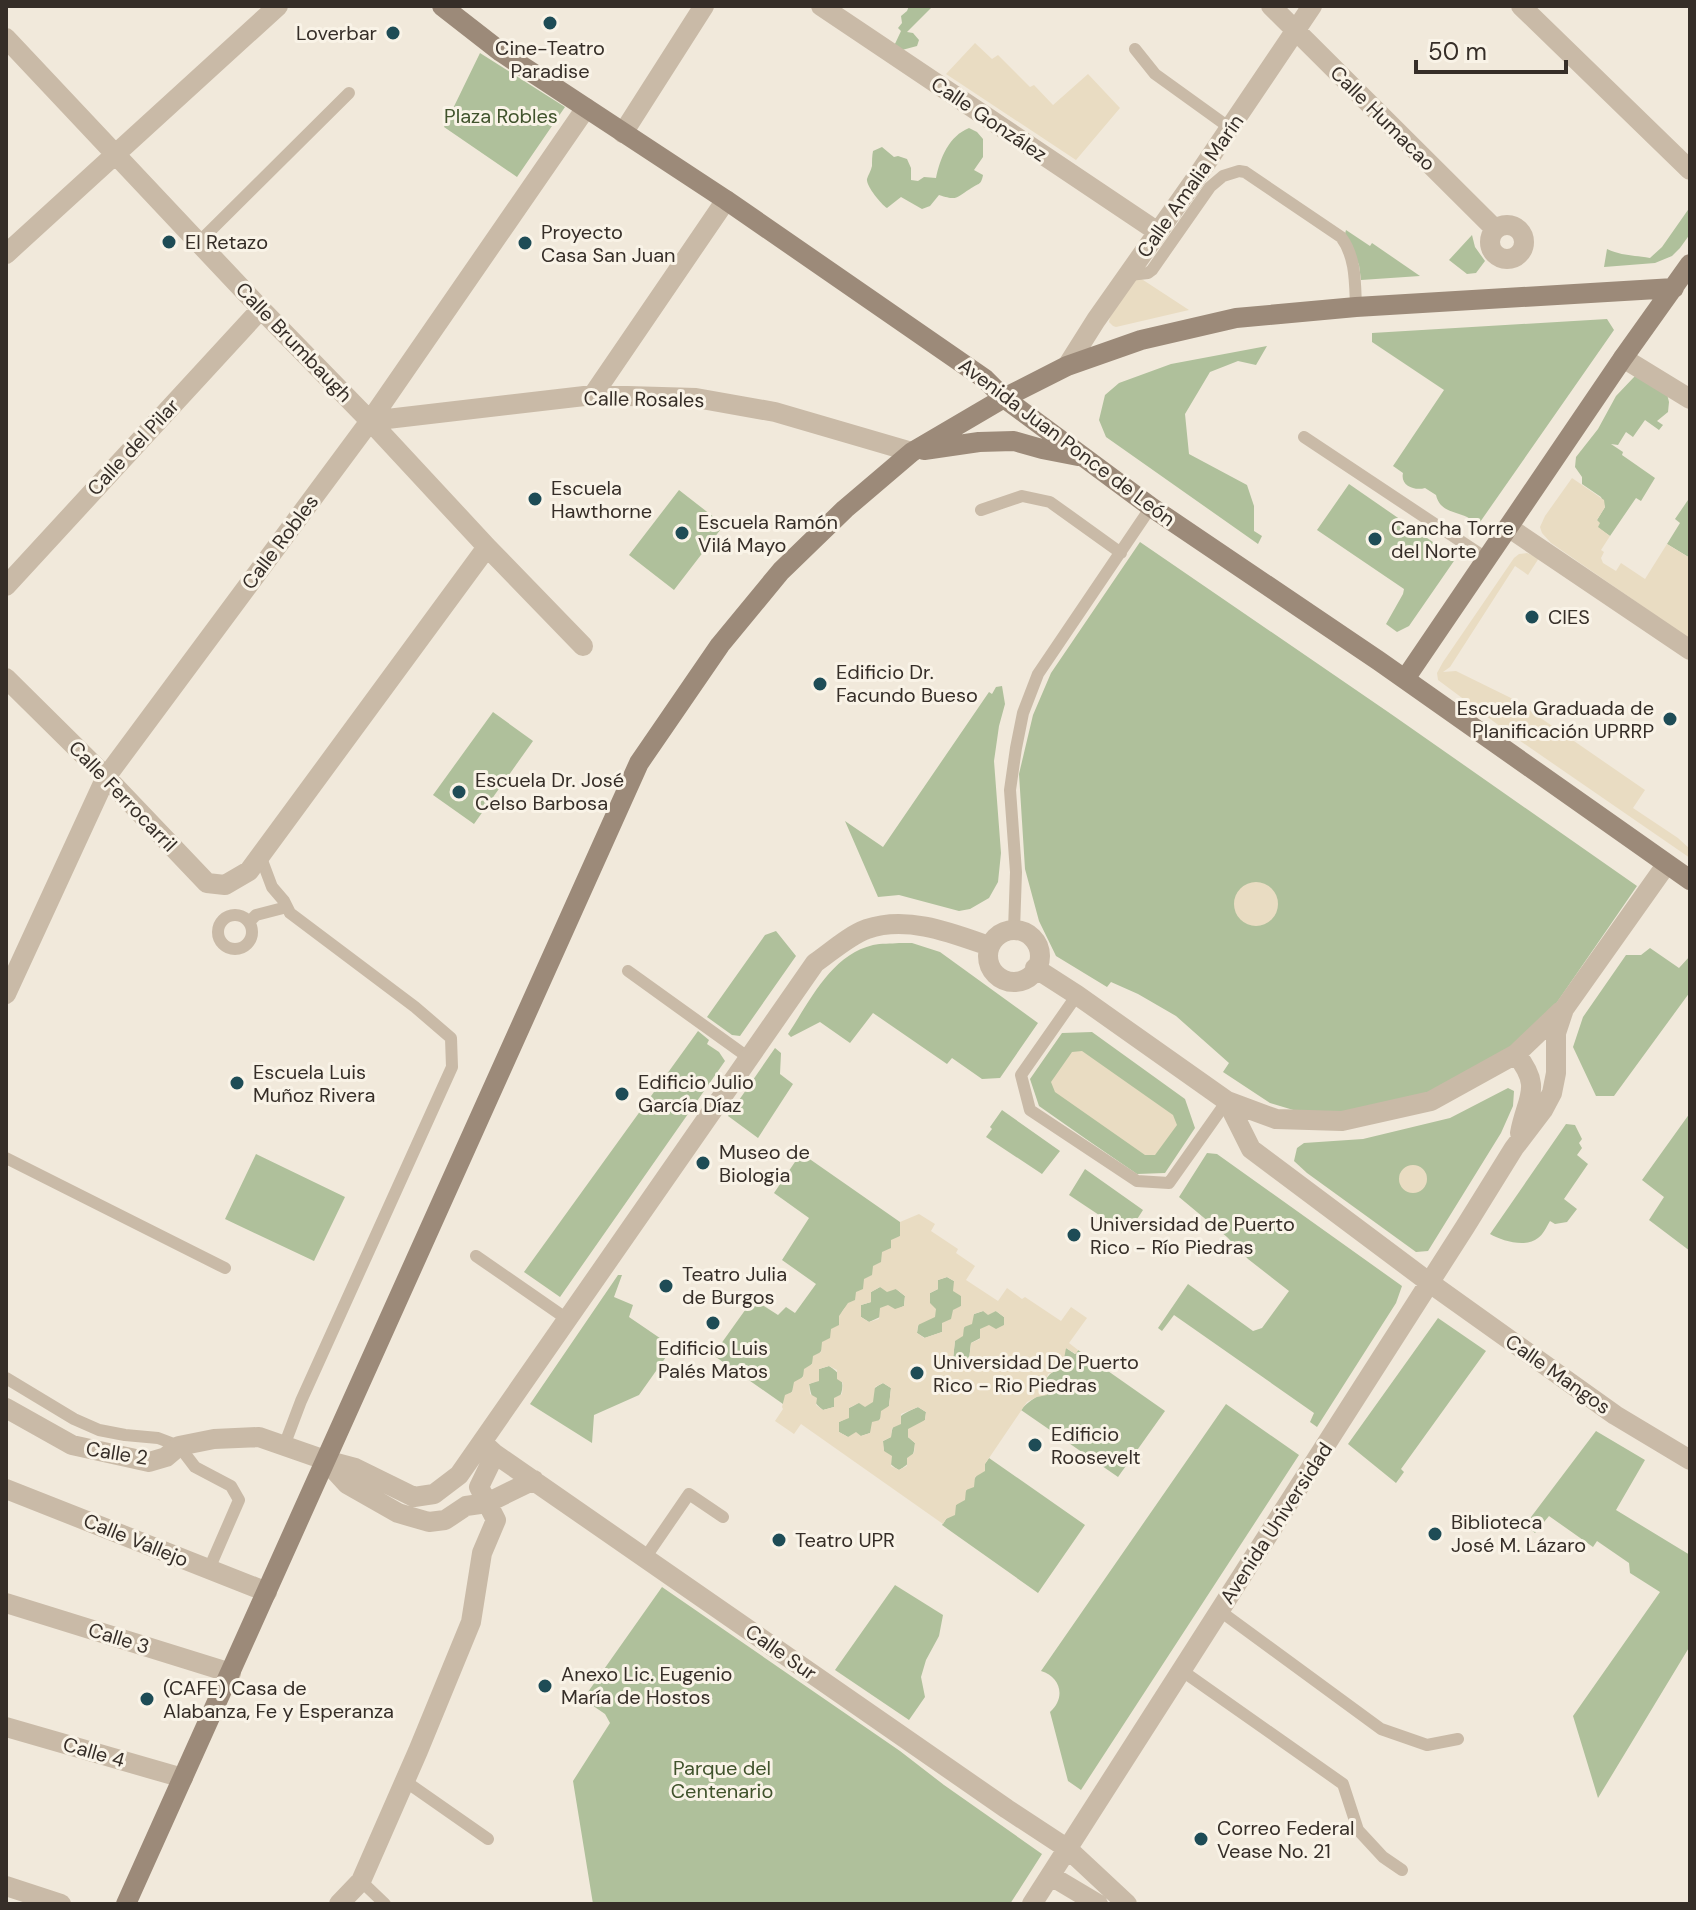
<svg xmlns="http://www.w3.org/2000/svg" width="1696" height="1910" font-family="'DM Sans',sans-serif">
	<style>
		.green { fill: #afc09b }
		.plaza { fill: #e9dcc2; fill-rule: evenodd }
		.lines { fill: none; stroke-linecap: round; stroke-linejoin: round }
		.lane { stroke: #c9baa7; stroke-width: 12 }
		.street { stroke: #c9baa7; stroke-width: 20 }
		.secondary { stroke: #9c8a79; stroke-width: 20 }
		.poi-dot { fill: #1e4c56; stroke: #f9f3e7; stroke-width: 3 }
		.labels { text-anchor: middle; stroke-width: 6; stroke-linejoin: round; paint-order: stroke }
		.poi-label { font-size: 20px; fill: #362e28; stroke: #f9f3e7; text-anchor: start }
		.park-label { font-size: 20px; fill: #40532c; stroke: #f9f3e7 }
		.street-label { font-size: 20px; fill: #362e28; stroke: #f9f3e7 }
	</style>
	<rect width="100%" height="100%" fill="#f1e9db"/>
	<path class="green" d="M909,6H933L907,32L913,33L919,40L917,46L902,50L894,46L901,31L898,28L902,23L901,16L907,11Z
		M480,53L565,107L517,177L444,127Z
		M969,128L977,132L983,139V157L974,170L983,175C981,186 978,183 970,189C955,198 958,201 939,195L930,206L922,209L901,197L887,208C881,204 866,186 867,179C868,175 871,171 872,166C872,161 872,156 873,151L882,147L894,157L898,156L907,159L911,168V180L918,181L924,177L936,178C940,158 949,136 969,128Z
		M1690,207V234L1680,248L1672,256L1655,263L1604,267L1607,249C1623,256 1632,255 1650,258L1662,247Z
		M1346,230L1370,246L1372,243L1420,276L1361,280L1359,265L1345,234Z
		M1472,235L1475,247L1485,261L1476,273L1467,274L1449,260Z
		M1607,319L1614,330L1478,525C1475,523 1471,519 1467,517C1455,511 1440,512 1436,495L1425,488C1415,491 1400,486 1403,473L1393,466L1444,390L1372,342V333Z
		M1267,346L1256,365L1238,361L1210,372L1185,414L1189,454L1247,485L1254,506V531L1262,536L1258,544L1106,437L1099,420L1105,395L1119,383L1171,364Z
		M1635,376L1666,390L1669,402L1668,412L1657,421L1663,425L1659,430L1645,420L1633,437L1626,432L1618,445L1611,444L1623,452L1622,455L1655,478L1641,501L1636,498L1610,536L1597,527V520L1605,507L1601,497L1582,484V477L1575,467L1576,457L1598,429L1616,396Z
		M1349,484L1456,558L1409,626L1397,632L1386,624L1403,594L1404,589L1317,530Z
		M679,490L724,525L674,590L629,555Z
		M1688,500L1690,501V558L1667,544L1680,523L1675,519Z
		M1140,542L1391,714L1637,886L1551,1011L1505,1053L1428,1095L1341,1114L1300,1112L1270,1103L1223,1072L1229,1063L1176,1016L1138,994L1111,982L1107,987L1056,956L1039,921L1025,869L1019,774L1033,715L1051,673Z
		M1002,686L1005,704L999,726L994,761L1001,853L998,882L989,898L970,909L959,911L899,895L878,897L845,821L883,847L989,692L992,694L996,687Z
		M493,712L533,741L474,824L433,795Z
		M776,931L796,956L740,1036L732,1035L707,1017L765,935Z
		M899,943H912L940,952L1038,1023L1000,1078L982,1079L952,1058L947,1064L873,1013L850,1043L820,1022L791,1037L788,1034C810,1001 831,955 873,945C881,943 891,944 899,943Z
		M1650,948L1679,968L1690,956V992L1614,1096H1596L1573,1047L1583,1017L1626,955H1641Z
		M698,1031L709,1040L707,1044L719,1052L725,1061L560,1297L524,1272Z
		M1092,1032L1185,1099L1195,1128L1165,1173L1137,1174L1086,1139L1039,1106L1030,1079L1062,1033Z
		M775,1048L781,1053L780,1074L793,1084L758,1138L728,1116Z
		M1508,1088L1514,1091L1513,1106L1501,1133L1428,1251L1416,1252L1307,1173L1294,1161L1297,1148L1304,1143L1363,1139L1450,1118Z
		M1002,1110L1060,1151L1042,1174L986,1137L992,1129L990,1127Z
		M1690,1113V1251L1649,1220L1664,1197L1642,1180Z
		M1566,1124L1575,1125L1582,1139L1579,1143L1582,1148L1577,1155L1588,1164L1564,1199L1577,1209L1567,1222L1555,1224L1550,1221C1547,1226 1543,1235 1538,1238C1526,1248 1502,1241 1490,1234Z
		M801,1153L900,1222V1236L856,1301C844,1305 839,1314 839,1326L783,1404L713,1355L753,1299L778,1315L786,1307L795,1313L816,1284L782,1260L809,1218L774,1193Z
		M1207,1153L1217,1154L1402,1286L1396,1303L1317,1427L1310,1422L1314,1413L1174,1315L1162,1331L1158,1328L1188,1284L1253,1331L1262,1328L1289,1291L1248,1259L1227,1237L1179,1197Z
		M256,1154L345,1197L314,1261L225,1219Z
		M1085,1169L1143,1210L1132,1227L1122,1233L1113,1227L1114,1225L1069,1195Z
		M618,1275H622L614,1297L633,1305L629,1317L673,1347L639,1395L594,1415L592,1443L530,1404Z
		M947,1277L954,1281L961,1296V1306L942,1332L925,1338L917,1333C918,1318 929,1308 930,1293L938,1289V1280Z
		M880,1287L896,1289L905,1296L904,1306L869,1322L861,1317V1305L871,1302V1292Z
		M983,1311H996L1004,1317L1005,1325L971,1343L969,1360L960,1364L953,1359L955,1340L974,1314Z
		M1438,1318L1486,1351L1401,1469L1404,1472L1396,1483L1348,1444Z
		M1066,1348L1075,1354L1078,1350L1165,1411L1118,1477L1021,1410C1026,1403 1033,1400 1038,1395C1046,1385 1043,1377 1055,1371L1057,1362Z
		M829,1366C847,1377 845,1391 834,1407L823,1410C813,1403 811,1395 809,1384L819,1380V1369Z
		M883,1383L891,1388L889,1406L870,1433L861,1436L848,1437L839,1432V1422L849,1417V1408C863,1402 870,1389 883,1383Z
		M1226,1404L1299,1455L1081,1790L1068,1781L1050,1712C1066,1698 1061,1677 1041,1671Z
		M918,1407L926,1412L925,1420L908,1437L915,1443C914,1455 911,1464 899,1470C887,1464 883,1454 883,1441L891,1437C893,1418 902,1414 918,1407Z
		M1596,1431L1645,1460L1616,1510L1690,1555V1646L1598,1798L1573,1716L1660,1592L1630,1573L1629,1563L1597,1541L1593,1547L1549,1516L1535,1533L1525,1525Z
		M989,1458L1085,1525L1038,1593L942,1525Z
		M895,1585L943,1615L939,1636L926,1660L921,1677L925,1697L909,1720L835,1670Z
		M662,1587L900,1751L944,1785L1042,1854L1010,1904H593L573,1781L610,1723L605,1714L583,1699Z"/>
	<path class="plaza" d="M975,43L992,59L998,55L1030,87L1034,85L1053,105L1088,74L1120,108L1076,160L946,74Z
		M1137,276L1189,310L1116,327L1113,326L1109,322L1110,317Z
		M1572,478L1604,500L1605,507L1597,520L1600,523L1598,527L1610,536L1601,550L1604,552L1601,558L1603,563L1616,571L1621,563L1645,579L1667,544L1690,558V639L1551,543L1542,533L1540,527L1545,516Z
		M1527,553L1539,558L1528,575L1515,566L1450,667L1443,672L1456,671L1513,699L1645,790L1633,808L1678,838L1690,849V858L1513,736L1438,680L1437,673L1443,662L1514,558L1519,554Z
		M1234 904a22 22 0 1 1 44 0a22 22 0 1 1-44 0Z
		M1082,1051L1173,1115L1177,1125L1155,1155H1145L1055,1092L1051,1082L1072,1052Z
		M1399 1179a14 14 0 1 1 28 0a14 14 0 1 1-28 0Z
		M919,1214L935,1224L931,1231L958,1249L956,1253L975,1266L966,1280L998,1301L1007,1288L1022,1299L1025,1297L1061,1321L1071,1307L1087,1318L1069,1343L1078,1350L1076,1354L1066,1348L1064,1359L1057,1363L1055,1371L1048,1374L1045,1384L1047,1395L1037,1397L1027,1402L985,1464V1471L975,1477L974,1487L966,1490L965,1500L956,1505L955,1515L946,1519L943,1524L801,1424L794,1434L775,1421L783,1409L782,1407L785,1395L792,1392L794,1382L803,1377L804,1369L812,1364L813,1356L821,1352L822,1342L830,1338L831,1329L839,1325V1316L848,1303L855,1300L856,1292L863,1289L864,1279L872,1275L873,1266L881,1262L882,1252L891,1248V1240L900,1236V1222ZM947,1277L954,1281L953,1291L961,1296V1306L953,1310L951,1319L942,1323V1332L924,1338L917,1333L918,1325L935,1317L936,1309L930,1303V1293L938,1289V1280ZM880,1287L887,1292L896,1289L905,1296L904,1306L895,1309L888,1305L880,1308L879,1319L869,1322L861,1317V1305L871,1302V1292ZM983,1311L988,1315L996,1311L1004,1317V1325L996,1329L989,1325L980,1329V1339L971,1343L969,1360L960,1364L953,1359L955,1341L963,1336L964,1327L972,1324L974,1314ZM829,1366L837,1370V1379L843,1383L842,1394L834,1398V1407L823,1410L816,1405L817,1398L810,1394L809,1384L819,1381V1369ZM883,1383L891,1388L889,1406L881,1411L880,1420L872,1422L870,1433L861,1436L856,1432L848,1437L839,1432V1422L849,1418V1408L859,1403L865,1407L873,1402L875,1387ZM918,1407L926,1412L925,1420L908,1429V1437L915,1443L914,1453L907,1458V1466L899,1470L891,1466L892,1456L884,1451L883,1441L891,1437L892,1428L901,1424V1414Z"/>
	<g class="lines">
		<path class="lane" d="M1135,49L1155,74L1230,128
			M199,242L349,93
			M1129,275L1148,273L1152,270L1210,187L1223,176L1239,171L1245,172L1341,237C1356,257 1355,283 1356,307
			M1304,437L1486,558
			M981,510L1022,496L1050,502L1121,553
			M253,869L263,863L272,887L284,901L290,913L415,1007L451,1038L452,1067L301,1401L284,1446
			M218 932a17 17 0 1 1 34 0a17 17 0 1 1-34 0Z
			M249,922L256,915L287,907
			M1014,930L1016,872L1010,790L1016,748L1023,713L1038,674L1151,507
			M628,971L749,1058
			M1077,995L1021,1075L1030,1110L1137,1181L1169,1183L1227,1101
			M6,1158L225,1268
			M476,1256L567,1319
			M6,1378L74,1419L99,1430L125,1435L158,1438L179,1446L195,1467L231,1486L239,1500L209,1569
			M645,1558L689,1494L723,1517
			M1220,1611L1381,1729L1427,1745L1458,1739
			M1181,1670L1343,1784L1358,1830L1383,1857L1402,1870
			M405,1781L488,1839
			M361,1881L385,1904"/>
		<path class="street" d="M821,6L1158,232
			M1271,6L1495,229
			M1521,6L1690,170
			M6,38L261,309L370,421L487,547L583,646
			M623,133L704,6
			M1490 242a17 17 0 1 1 34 0a17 17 0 1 1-34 0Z
			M6,254L278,6
			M1623,358L1690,399
			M1067,366L1096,320L1196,178L1312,6
			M593,395L726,200
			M370,421L593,395L696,398L775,412L912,452
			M1508,527L1690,650
			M6,586L261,309
			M6,678L106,777L207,883L225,885L249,871L487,547
			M988 956a26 26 0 1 1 52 0a26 26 0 1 1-52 0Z
			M1035,968L1077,995L1227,1101L1276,1119L1342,1121L1431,1101L1516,1054L1561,1011
			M6,994L106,777L370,421L586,108
			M1516,1054C1543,1088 1527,1096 1520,1133
			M1227,1101L1251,1149L1430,1283L1615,1415L1690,1460
			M6,1408L72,1445L149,1462L166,1457L179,1446L214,1439L259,1437L325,1460L355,1468L414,1497L434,1494L459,1475L482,1442
			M495,1454L1007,1809L1068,1849L1127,1904
			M325,1460L347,1484L398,1513L429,1522L445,1520L466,1506L487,1503L534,1480
			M6,1489L267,1592
			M6,1603L231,1673
			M6,1727L183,1778
			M1051,1876L1098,1904
			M6,1886L61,1904
			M339,1904L361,1881L418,1751L471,1622L482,1553L496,1520L479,1487L495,1454L482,1442L815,963C831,952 848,936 867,929C907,915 952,933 989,946
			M1032,1904L1465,1227L1514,1148L1543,1110L1552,1093L1556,1073V1033L1564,1009L1666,865"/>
		<path class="secondary" d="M442,6L501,52L726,200L985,379L1004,398L1151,507L1379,661L1690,880
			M924,450L979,442L1014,441L1042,449L1078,456
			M1405,679L1623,358L1690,264
			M126,1904L639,763L720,645L781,571L845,509L912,452L1004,398L1067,366L1141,340L1236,318L1356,307L1674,288"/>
	</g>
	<g class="poi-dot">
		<circle cx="550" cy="23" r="8"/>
		<circle cx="393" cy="33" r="8"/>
		<circle cx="169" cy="242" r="8"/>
		<circle cx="525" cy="243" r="8"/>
		<circle cx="535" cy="499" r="8"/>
		<circle cx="682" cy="533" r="8"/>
		<circle cx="1375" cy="539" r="8"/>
		<circle cx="1532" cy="617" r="8"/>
		<circle cx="820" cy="684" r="8"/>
		<circle cx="1670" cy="719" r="8"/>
		<circle cx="459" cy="792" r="8"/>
		<circle cx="237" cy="1083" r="8"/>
		<circle cx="622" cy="1094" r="8"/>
		<circle cx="703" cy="1163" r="8"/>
		<circle cx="1074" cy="1235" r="8"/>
		<circle cx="666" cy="1286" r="8"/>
		<circle cx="713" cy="1323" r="8"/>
		<circle cx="917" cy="1373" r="8"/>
		<circle cx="1035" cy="1445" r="8"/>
		<circle cx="1435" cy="1534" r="8"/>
		<circle cx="779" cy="1540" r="8"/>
		<circle cx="545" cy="1686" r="8"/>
		<circle cx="147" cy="1699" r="8"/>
		<circle cx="1201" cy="1839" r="8"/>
	</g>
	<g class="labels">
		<g class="poi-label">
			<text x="377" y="40" text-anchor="end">Loverbar</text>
			<text x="550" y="55" text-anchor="middle">Cine-Teatro<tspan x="550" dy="23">Paradise</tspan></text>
			<text x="541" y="239">Proyecto<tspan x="541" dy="23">Casa San Juan</tspan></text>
			<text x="185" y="249">El Retazo</text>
			<text x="551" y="495">Escuela<tspan x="551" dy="23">Hawthorne</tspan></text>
			<text x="698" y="529">Escuela Ramón<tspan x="698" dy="23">Vilá Mayo</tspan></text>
			<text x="1391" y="535">Cancha Torre<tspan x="1391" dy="23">del Norte</tspan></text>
			<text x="1548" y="624">CIES</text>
			<text x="836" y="679">Edificio Dr.<tspan x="836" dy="23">Facundo Bueso</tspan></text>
			<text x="1654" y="715" text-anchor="end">Escuela Graduada de<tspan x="1654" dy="23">Planificación UPRRP</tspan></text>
			<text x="475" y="787">Escuela Dr. José<tspan x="475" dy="23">Celso Barbosa</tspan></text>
			<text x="253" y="1079">Escuela Luis<tspan x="253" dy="23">Muñoz Rivera</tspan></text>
			<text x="638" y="1089">Edificio Julio<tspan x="638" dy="23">García Díaz</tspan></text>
			<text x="719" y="1159">Museo de<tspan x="719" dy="23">Biologia</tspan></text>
			<text x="1090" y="1231">Universidad de Puerto<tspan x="1090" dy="23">Rico - Río Piedras</tspan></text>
			<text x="682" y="1281">Teatro Julia<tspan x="682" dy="23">de Burgos</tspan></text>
			<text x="713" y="1355" text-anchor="middle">Edificio Luis<tspan x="713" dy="23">Palés Matos</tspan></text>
			<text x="933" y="1369">Universidad De Puerto<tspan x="933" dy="23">Rico - Rio Piedras</tspan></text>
			<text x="1051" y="1441">Edificio<tspan x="1051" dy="23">Roosevelt</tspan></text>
			<text x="1451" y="1529">Biblioteca<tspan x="1451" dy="23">José M. Lázaro</tspan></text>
			<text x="795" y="1547">Teatro UPR</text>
			<text x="561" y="1681">Anexo Lic. Eugenio<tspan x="561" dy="23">María de Hostos</tspan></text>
			<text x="163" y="1695">(CAFE) Casa de<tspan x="163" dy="23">Alabanza, Fe y Esperanza</tspan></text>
			<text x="1217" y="1835">Correo Federal<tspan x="1217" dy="23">Vease No. 21</tspan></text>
		</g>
		<g class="park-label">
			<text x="501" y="123">Plaza Robles</text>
			<text x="722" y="1775">Parque del<tspan x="722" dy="23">Centenario</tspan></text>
		</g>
		<g class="street-label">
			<text transform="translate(1383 118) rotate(45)" y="7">Calle Humacao</text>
			<text transform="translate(989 119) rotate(34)" y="7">Calle González</text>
			<text transform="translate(1190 186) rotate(-55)" y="7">Calle Amalia Marín</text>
			<text transform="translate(294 342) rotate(46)" y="7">Calle Brumbaugh</text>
			<text transform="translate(644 399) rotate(1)" y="7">Calle Rosales</text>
			<text transform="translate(1067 442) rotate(37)" y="7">Avenida Juan Ponce de León</text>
			<text transform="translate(133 447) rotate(-47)" y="7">Calle del Pilar</text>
			<text transform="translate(280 542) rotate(-53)" y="7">Calle Robles</text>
			<text transform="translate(123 796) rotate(46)" y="7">Calle Ferrocarril</text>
			<text transform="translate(1558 1374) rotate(35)" y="7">Calle Mangos</text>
			<text transform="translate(117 1453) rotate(9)" y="7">Calle 2</text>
			<text transform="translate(1276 1523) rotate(-57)" y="7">Avenida Universidad</text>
			<text transform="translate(136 1540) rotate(22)" y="7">Calle Vallejo</text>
			<text transform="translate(119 1638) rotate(17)" y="7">Calle 3</text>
			<text transform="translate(781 1652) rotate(35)" y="7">Calle Sur</text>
			<text transform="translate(94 1752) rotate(16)" y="7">Calle 4</text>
		</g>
	</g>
	<rect width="1696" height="1910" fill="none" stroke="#362e28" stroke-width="16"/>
	<path d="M1416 60v12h150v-12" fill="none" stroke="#362e28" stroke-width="4"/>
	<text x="1428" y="60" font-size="24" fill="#362e28" stroke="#f9f3e7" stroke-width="6" paint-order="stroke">50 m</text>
</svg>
